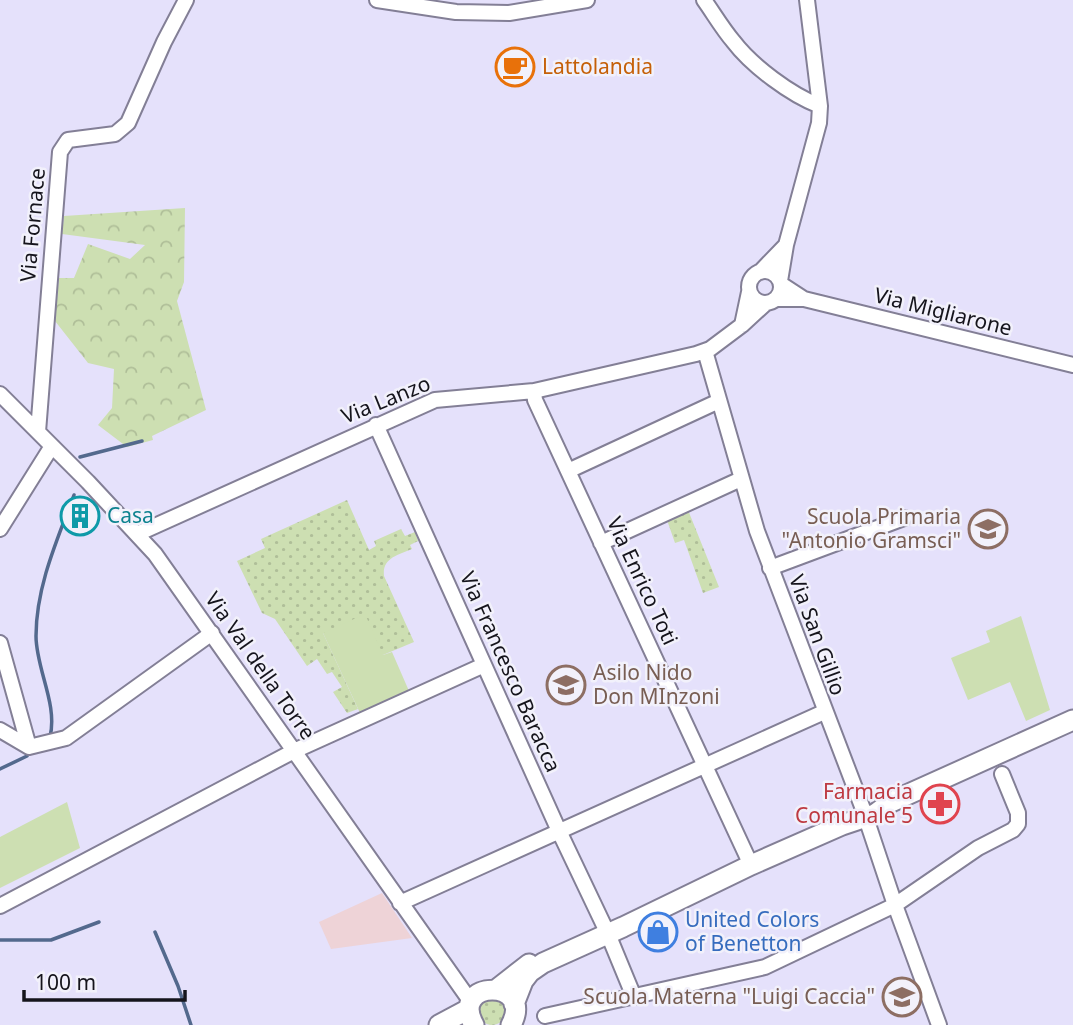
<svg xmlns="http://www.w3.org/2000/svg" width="1073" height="1025" font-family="'Noto Sans',sans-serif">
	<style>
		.commercial { fill: #eed3d7 }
		.grass { fill: url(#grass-dots) }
		.forest { fill: url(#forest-crowns) }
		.park { fill: #cddfb2 }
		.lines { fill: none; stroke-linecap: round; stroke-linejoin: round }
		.stream { stroke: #53698d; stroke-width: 3.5 }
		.minor-casing { stroke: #837f96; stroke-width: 18 }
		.major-casing { stroke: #837f96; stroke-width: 23 }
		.minor { stroke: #fff; stroke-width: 14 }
		.major { stroke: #fff; stroke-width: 19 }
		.labels { text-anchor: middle; stroke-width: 5; stroke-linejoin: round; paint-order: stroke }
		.food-label { font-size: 21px; fill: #c56008; stroke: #f2f1fb; text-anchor: start }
		.street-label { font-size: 21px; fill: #15141c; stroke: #f2f1fb }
		.culture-label { font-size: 21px; fill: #0d838f; stroke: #f2f1fb; text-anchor: start }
		.education-label { font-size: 21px; fill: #785e54; stroke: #f2f1fb; text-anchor: end }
		.health-label { font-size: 21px; fill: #be3a42; stroke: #f2f1fb; text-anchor: end }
		.shop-label { font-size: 21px; fill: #366cbe; stroke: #f2f1fb; text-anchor: start }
	</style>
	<defs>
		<pattern id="grass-dots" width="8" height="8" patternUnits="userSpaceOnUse" patternTransform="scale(1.75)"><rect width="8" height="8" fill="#cddfb2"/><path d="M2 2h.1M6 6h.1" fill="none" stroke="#afbe98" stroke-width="1.8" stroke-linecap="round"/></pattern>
		<pattern id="forest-crowns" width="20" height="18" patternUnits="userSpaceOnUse" patternTransform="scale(1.75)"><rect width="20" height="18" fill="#cddfb2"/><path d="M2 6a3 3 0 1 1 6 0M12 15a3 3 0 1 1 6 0" fill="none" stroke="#afbe98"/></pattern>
	</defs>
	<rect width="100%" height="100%" fill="#e5e1fb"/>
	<path class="commercial" d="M382,893L412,938L331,949L319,922Z"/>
	<path class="grass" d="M347,500L369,550L376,546L374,541L401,529L405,536L415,532L418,541L410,545L412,549C398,555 382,558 384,576L414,642L383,655L323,633L358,709L347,713L333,692L342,687L332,672L327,674L317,659L307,666L275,619L262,613L237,561L265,548L261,539Z
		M688,510L719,587L703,593L684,540L675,543L667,520Z
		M479 1012a13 13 0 1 1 26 0a13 13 0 1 1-26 0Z"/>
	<path class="forest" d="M185,208L184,282L177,301L206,410L152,436L153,440L127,447L98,425L112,408L114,369L88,363L55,321L59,278H74L88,244L130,259L145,245L62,234L64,216Z"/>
	<path class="park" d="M365,614L383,655L392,652L409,691L360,713L323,633Z
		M1021,616L1050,710L1026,721L1010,682L968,700L951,658L990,642L986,631Z
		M67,802L80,848L0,888V837Z"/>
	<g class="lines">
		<path class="stream" d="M80,457L142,441
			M50,737C58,704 36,669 36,636C36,587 57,540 74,495
			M0,769L27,756
			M155,932L178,986L191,1025
			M0,940H51L99,922"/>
		<defs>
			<path id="minor" d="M377,0L456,12L509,13L587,0
				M704,0C714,14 722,28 733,41C752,66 791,95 820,106
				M786,245L819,123L820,106L807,0
				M749 287a16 16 0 1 1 32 0a16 16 0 1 1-32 0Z
				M760,272L786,245L780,281
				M749,292L742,325L766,303
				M776,299H804L781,284
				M804,299L1073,365
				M705,351L757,531L863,809
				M534,391L535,400L751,865
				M0,394L88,482L155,554L471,1002
				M376,425L559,831L608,934L634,997
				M38,432L60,152L68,140L115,134L128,123L164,42L186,0
				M568,471L719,401
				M0,529L52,446
				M137,534L435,400L534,391L696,354L710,349L742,325
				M601,543L741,479
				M770,568L904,518
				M0,643L29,747
				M0,730L29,747L66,738L212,633
				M866,818L895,905L939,1025
				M400,903L824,712
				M0,906L294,751L484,665
				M545,1016L765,967L895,905L978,848L1013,830L1018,824V813L1002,774"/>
			<path id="major" d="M497,989L529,964
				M514,1004L523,981L530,972L543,963L623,927L751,865L842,825L875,814L891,802L1073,720
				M439,1025L469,1009
				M474,1025C448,979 536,978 511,1025"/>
		</defs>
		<use href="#minor" class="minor-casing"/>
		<use href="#major" class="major-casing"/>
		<use href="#minor" class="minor"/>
		<use href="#major" class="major"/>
	</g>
	<defs>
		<symbol id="cafe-ring" viewBox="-11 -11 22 22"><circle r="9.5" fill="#f2f1fb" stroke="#e8710a" stroke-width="1.5"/><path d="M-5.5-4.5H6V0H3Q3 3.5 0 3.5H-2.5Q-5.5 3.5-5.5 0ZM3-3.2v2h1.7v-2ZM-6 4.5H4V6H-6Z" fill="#e8710a"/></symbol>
		<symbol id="building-ring" viewBox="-11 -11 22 22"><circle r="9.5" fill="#f2f1fb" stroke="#0f9aa8" stroke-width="1.5"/><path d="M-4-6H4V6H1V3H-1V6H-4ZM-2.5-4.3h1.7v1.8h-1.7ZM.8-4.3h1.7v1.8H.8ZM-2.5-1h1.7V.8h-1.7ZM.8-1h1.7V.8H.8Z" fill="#0f9aa8"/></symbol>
		<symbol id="school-ring" viewBox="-11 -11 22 22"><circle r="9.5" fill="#f2f1fb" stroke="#8d6e63" stroke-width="1.5"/><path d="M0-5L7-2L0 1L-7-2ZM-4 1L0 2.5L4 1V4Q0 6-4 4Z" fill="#8d6e63"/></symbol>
		<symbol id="pharmacy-ring" viewBox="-11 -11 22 22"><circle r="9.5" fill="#f2f1fb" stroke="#e0444e" stroke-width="1.5"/><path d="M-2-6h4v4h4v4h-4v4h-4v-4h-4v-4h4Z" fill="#e0444e"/></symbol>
		<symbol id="shop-ring" viewBox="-11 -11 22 22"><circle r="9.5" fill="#f2f1fb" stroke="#3f7fe0" stroke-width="1.5"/><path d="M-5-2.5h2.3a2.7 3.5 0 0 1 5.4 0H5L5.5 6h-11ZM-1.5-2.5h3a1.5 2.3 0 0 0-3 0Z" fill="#3f7fe0"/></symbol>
	</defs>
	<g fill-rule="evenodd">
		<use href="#cafe-ring" x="493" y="45" width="44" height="44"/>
		<use href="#building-ring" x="58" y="494" width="44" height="44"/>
		<use href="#school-ring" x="966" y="507" width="44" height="44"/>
		<use href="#school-ring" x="544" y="663" width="44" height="44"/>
		<use href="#pharmacy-ring" x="918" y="782" width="44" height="44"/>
		<use href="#shop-ring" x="636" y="910" width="44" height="44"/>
		<use href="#school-ring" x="880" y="975" width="44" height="44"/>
	</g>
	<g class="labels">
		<g class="food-label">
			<text x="542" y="74">Lattolandia</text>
		</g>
		<g class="street-label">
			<text transform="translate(33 225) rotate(-85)" y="7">Via Fornace</text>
			<text transform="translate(943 312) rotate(14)" y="7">Via Migliarone</text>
			<text transform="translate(386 400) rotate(-22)" y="7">Via Lanzo</text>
			<text transform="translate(642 581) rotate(65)" y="7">Via Enrico Toti</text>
			<text transform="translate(817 635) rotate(70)" y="7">Via San Gillio</text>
			<text transform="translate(260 666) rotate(55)" y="7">Via Val della Torre</text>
			<text transform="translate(510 672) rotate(66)" y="7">Via Francesco Baracca</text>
		</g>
		<g class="culture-label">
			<text x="107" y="523">Casa</text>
		</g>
		<g class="education-label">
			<text x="961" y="524">Scuola Primaria<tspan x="961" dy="24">"Antonio Gramsci"</tspan></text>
			<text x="593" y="680" text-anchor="start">Asilo Nido<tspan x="593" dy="24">Don MInzoni</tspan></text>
			<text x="875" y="1004">Scuola Materna "Luigi Caccia"</text>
		</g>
		<g class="health-label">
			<text x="913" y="799">Farmacia<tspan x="913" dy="24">Comunale 5</tspan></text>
		</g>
		<g class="shop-label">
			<text x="685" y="927">United Colors<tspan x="685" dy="24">of Benetton</tspan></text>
		</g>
	</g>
	<path d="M24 990v10h161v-10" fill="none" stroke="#15141c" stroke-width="3.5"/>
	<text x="35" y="990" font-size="21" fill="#15141c" stroke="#f2f1fb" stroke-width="5" paint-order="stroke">100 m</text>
</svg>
